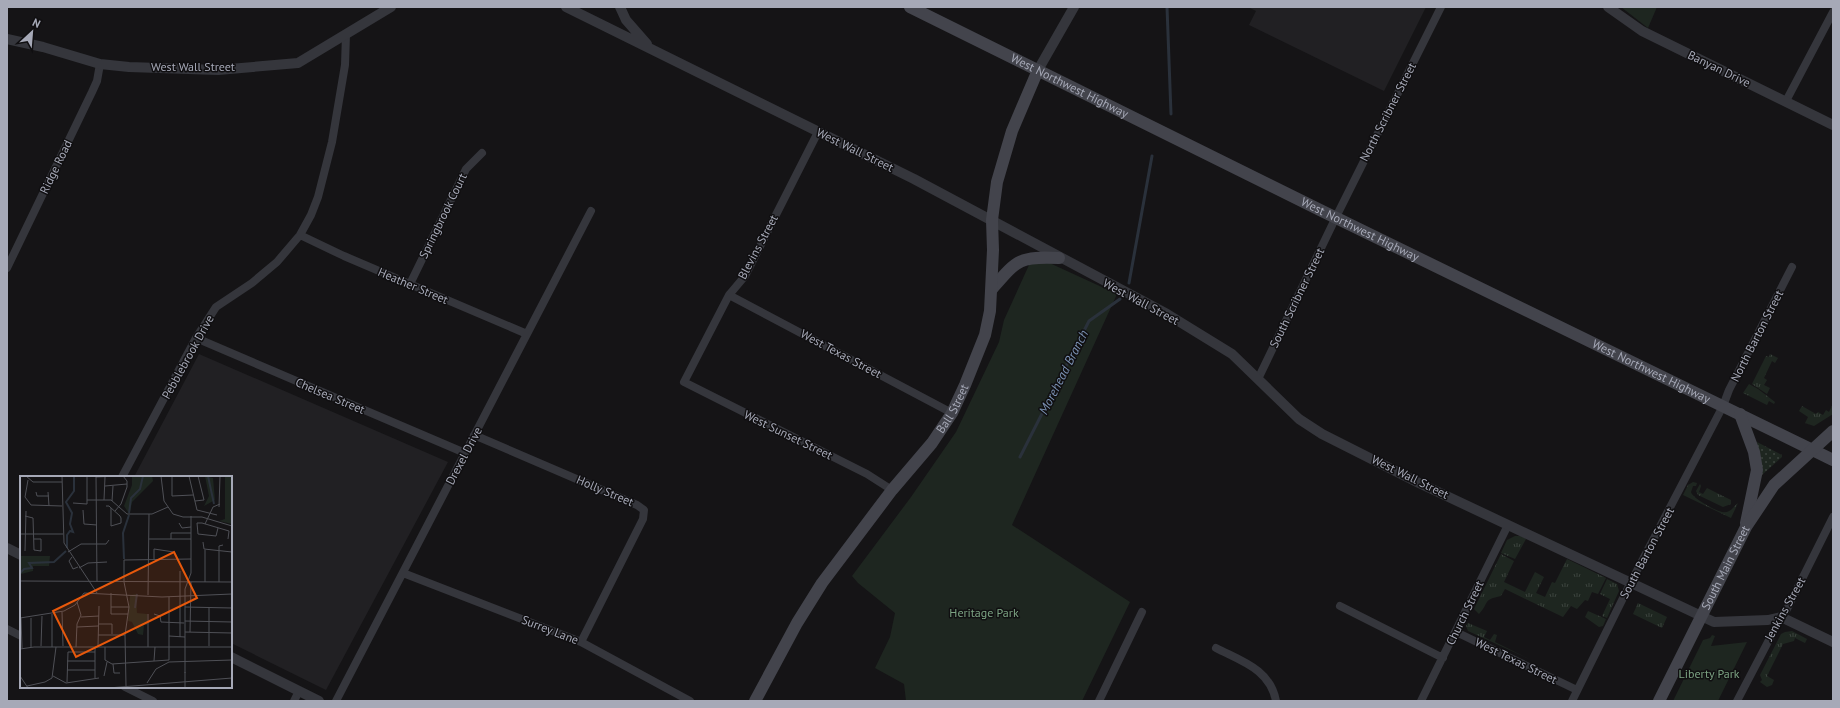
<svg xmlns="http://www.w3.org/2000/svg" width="1840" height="708" font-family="'PT Sans',sans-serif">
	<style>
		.built { fill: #212023 }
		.grass { fill: url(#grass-tufts) }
		.park { fill: #1e2620 }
		.garden { fill: url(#garden-dots) }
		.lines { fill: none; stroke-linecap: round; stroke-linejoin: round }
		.stream { stroke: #2a313b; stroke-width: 3 }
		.minor { stroke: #35363c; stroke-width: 8 }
		.tertiary { stroke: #35363c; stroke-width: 10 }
		.secondary { stroke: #43444c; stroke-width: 12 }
		.labels { text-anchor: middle; stroke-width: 3; stroke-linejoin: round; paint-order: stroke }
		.street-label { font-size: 12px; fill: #a6a9b7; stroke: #100f11 }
		.park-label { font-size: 12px; fill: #7ca383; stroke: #100f11 }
		.water-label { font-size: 13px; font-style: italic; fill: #7b92b4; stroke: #100f11 }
		.inset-river { fill: none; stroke: #2a313b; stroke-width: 2 }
		.inset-road { fill: none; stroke: #4f5056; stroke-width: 1 }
		.view { fill: #e8590c; fill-opacity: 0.15; stroke: #e8590c; stroke-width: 2 }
		.inset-edge { fill: none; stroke: #a6a9b7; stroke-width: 2 }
	</style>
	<defs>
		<pattern id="grass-tufts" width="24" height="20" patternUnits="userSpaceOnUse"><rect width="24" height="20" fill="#1e2620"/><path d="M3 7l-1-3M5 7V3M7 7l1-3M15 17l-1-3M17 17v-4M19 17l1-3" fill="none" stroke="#3c433e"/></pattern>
		<pattern id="garden-dots" width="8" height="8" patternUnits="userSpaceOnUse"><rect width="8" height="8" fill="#1e2620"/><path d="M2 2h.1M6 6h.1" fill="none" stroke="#3c433e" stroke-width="1.8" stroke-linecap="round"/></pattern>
	</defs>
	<rect width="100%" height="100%" fill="#151416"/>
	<path class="built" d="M1248,7H1426L1384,91L1249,25L1256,11Z
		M199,354L448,462L326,690L231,643V477H134Z"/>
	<path class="grass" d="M1770,354L1778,358L1775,363L1772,361L1764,378L1767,380L1764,385L1770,388L1767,394L1752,384L1766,356L1769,357Z
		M1749,384L1758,389L1775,402L1774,404L1769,401L1767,405L1743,393Z
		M1833,404V414L1814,426L1805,423L1808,417L1799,411L1802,406L1816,414L1818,412L1823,415L1826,410L1829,412Z
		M1693,482L1697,483L1696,486H1693L1691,492C1692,498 1716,511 1722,512C1730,514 1734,506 1738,503L1731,518L1683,495L1688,485Z
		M1700,484L1701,486L1699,492L1703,494L1707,488L1731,500V504L1723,507L1698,495L1696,491Z
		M1515,536H1521L1526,539L1515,559L1501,553L1507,540Z
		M1501,554L1514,561L1504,582L1525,592L1535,572L1544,577L1536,593L1545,597L1552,582L1555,583L1567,559L1606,578L1598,594L1592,592L1588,601L1585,600L1577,609L1571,606L1563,617L1505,589L1501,596C1482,600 1490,602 1479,614L1474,609Z
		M1607,579L1617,584L1619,591L1607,618L1602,616L1610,599L1600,594Z
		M1638,603L1667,617L1662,628L1633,614Z
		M1588,611L1606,619L1603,626L1599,627L1585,617Z
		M1468,623L1487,631L1484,637L1490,640L1494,634L1497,635L1495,642L1529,659L1468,631L1466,626Z
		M1792,631L1807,639L1805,643L1795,638L1794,641L1783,644L1767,676L1774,680L1772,685L1767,687L1760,682L1762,680L1760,675L1781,634L1785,632Z"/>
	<path class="park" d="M1621,7H1657L1648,28Z
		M1043,260L1117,294L1012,525L1130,602L1082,701H906L904,684L875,668L890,637L895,613L858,583L852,576L911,497L956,432L999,342L1004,320L1029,265Z
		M1712,635L1715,636L1711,646L1747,642L1718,701H1673L1703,640L1710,638Z"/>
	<path class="garden" d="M1757,442L1782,455V457L1762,475H1760Z"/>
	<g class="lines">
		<path class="stream" d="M1167,7L1171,114
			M1129,283L1152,156
			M1020,457L1089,321L1120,299"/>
		<path class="minor" d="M1786,101L1833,12
			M818,132L745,276L729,295L684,382L867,474L892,490
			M300,235L344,256L527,334
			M7,268L92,92L97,81L100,64
			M410,284L466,169L482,153
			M729,295L952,413
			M196,338L465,453
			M1258,379L1336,217L1441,7
			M474,435L637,505L644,510L643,519L581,642
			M122,477L196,338L216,307L252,283L277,262L300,235L311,215L318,197L332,142L345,65L346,34
			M403,573L581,642L690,701
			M1340,606L1443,658
			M7,629L21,636
			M1456,632L1577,690
			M1216,648C1241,661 1270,669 1276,701
			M125,687L153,701
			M294,701L299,691
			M336,701L591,211
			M1099,701L1142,612
			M1421,701L1508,525
			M1572,701L1630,584L1723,406L1729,390L1792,267
			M1737,701L1781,617L1787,609L1833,517"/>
		<path class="tertiary" d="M566,7L914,179L1167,314L1232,354L1299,419L1322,434L1419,483L1714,622L1768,620L1781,617L1833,642
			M620,7L626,20L647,44
			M1608,7L1642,31L1833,125
			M7,39L43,47L100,64L129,67L218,70L298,63L391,7
			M1038,70L1074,7
			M7,548L21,555
			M231,657L319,701"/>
		<g class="secondary">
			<path id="s1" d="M910,7L1322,211L1833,460"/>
			<path d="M992,289C1017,260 1019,256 1059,258"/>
			<path d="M1740,414L1754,452L1757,470L1746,523"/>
			<path id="s2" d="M755,701L797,623L822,583L892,490L932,443L952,413L965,385L985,335L990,311L993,250L992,220L997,182L1012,131L1038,70"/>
			<path id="s3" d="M1659,701L1746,527L1774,485L1833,431"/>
		</g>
	</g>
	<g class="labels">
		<g class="street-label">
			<text x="193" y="71">West Wall Street</text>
			<text transform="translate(1719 69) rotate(26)" y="4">Banyan Drive</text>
			<text dy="4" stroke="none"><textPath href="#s1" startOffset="178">West Northwest Highway</textPath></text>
			<text transform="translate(1388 112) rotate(-63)" y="4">North Scribner Street</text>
			<text transform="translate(855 150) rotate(26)" y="4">West Wall Street</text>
			<text transform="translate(56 167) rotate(-64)" y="4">Ridge Road</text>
			<text transform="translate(443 216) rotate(-64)" y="4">Springbrook Court</text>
			<text dy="4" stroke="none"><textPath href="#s1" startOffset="502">West Northwest Highway</textPath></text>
			<text transform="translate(758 247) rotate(-62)" y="4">Blevins Street</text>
			<text transform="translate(413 286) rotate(23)" y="4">Heather Street</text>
			<text transform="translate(1297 298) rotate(-64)" y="4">South Scribner Street</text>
			<text transform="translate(1141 302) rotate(28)" y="4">West Wall Street</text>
			<text transform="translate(1757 336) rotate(-63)" y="4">North Barton Street</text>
			<text transform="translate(841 354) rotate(28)" y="4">West Texas Street</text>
			<text transform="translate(188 357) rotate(-61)" y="4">Pebblebrook Drive</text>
			<text dy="4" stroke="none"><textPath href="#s1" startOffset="826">West Northwest Highway</textPath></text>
			<text transform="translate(330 396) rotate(23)" y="4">Chelsea Street</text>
			<text dy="4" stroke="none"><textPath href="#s2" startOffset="354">Ball Street</textPath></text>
			<text transform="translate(788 435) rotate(26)" y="4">West Sunset Street</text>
			<text transform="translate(464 456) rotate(-62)" y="4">Drexel Drive</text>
			<text transform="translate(1410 477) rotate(26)" y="4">West Wall Street</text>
			<text transform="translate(605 491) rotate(23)" y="4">Holly Street</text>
			<text transform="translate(1647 553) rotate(-62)" y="4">South Barton Street</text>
			<text dy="4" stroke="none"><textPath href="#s3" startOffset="149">South Main Street</textPath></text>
			<text transform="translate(1785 609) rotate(-61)" y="4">Jenkins Street</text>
			<text transform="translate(1465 613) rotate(-64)" y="4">Church Street</text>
			<text transform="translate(550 630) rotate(21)" y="4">Surrey Lane</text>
			<text transform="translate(1516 661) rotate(26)" y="4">West Texas Street</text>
		</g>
		<g class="park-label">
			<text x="984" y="617">Heritage Park</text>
			<text x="1709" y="678">Liberty Park</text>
		</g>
		<g class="water-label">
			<text transform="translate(1063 372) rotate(-63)" y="5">Morehead Branch</text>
		</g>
	</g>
	<g transform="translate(20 476)">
		<rect width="212" height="212" fill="#151416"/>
		<path d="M112,0H132L133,5L112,26L110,36H108L104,30L112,9ZM185,0L193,2L195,24L184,30L189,20ZM1,80H30L29,90H13V95L1,98Z" fill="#1e2620"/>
		<path d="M205,0H212V48L199,45L205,43Z" fill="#1e2620"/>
		<path d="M116,118L117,137L127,138V149H124L123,159L118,158L112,146L108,145L110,119Z" fill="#1e2620"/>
		<path class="inset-river" d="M188,0L194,28M109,37L111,22L120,13L123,0M47,72V59L50,55L53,56L50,48L52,37L46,26L54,15V0M104,83L103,57L109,39M0,97L4,93L12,92L9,87L34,86L46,75M115,132L117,118"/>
		<path class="inset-road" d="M6,0L13,6H42M42,0L44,67L77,117M76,0L77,105M141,0L144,25L153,38L163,41H182L212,50M152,0V20L173,19M169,0L177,34L197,39M76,1L98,0M8,4L5,21L11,29L42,30M85,10L107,8M16,16L17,20H29M28,16L29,30M67,24H91L107,38H132L148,31M84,24L85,1M92,25L93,10M175,25L184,24L178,0M53,27L67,28V0M86,30H89L90,31L100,40L101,42V47L91,50V32M199,31L200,0M63,34L64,48L77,49M95,35L101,28L107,11V5L103,0M5,40L13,42L14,74L21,75V63H14M159,47L162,52L171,51M185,48L193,31L200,28M198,52L196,60L178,58L177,47H182L209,55L208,63M0,58H43M129,63H171M151,63V57H171M183,66L184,73L212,76M5,75L6,35M48,76L61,68H86L89,64M52,81L49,85L53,93L58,91M134,83V73L154,76M59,92L68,87L87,86M0,105L212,106M104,105V84L171,83M104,106L109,131L105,159L106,210M185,106V74M199,106V70L203,69M91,117V138H108M128,119L129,38M91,131H109M165,131L212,132M42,136L43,170M134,138L140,140L141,146L164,147M61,141L79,140M0,142L44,135L55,129L64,117L142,121L212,118M1,142L2,172M11,142V171M165,145L212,146M79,148H92V158M57,151L78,150M165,156L212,157M170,156L171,106M78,159H105M149,160L165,161M160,161V95M21,170L22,140M78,170L79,130M189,170V132M32,171V138M56,171L57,148L61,139L57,126M85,171V184L92,188L149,184M128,171V138M0,173L14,171H212M149,184V121M47,185H75M134,185L135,171M93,188L94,197H100M47,194H75M165,197V113L171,97V40M0,200L8,212M33,200L46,207L79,202M84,200L87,186M75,202V171M47,206L48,176H75M127,207L136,193L149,186L212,184M7,210L25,206L32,202L36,171M88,212L212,202M165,212V196"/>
		<path class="view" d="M154,76L177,122L56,181L33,135Z"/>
		<rect width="212" height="212" class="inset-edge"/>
	</g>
	<rect width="1840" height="708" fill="none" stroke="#a6a9b7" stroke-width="16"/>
	<g transform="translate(32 32) rotate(26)" stroke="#100f11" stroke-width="3" paint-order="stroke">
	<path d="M0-3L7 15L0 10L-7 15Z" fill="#a6a9b7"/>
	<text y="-6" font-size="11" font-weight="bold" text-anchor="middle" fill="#a6a9b7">N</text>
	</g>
</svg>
